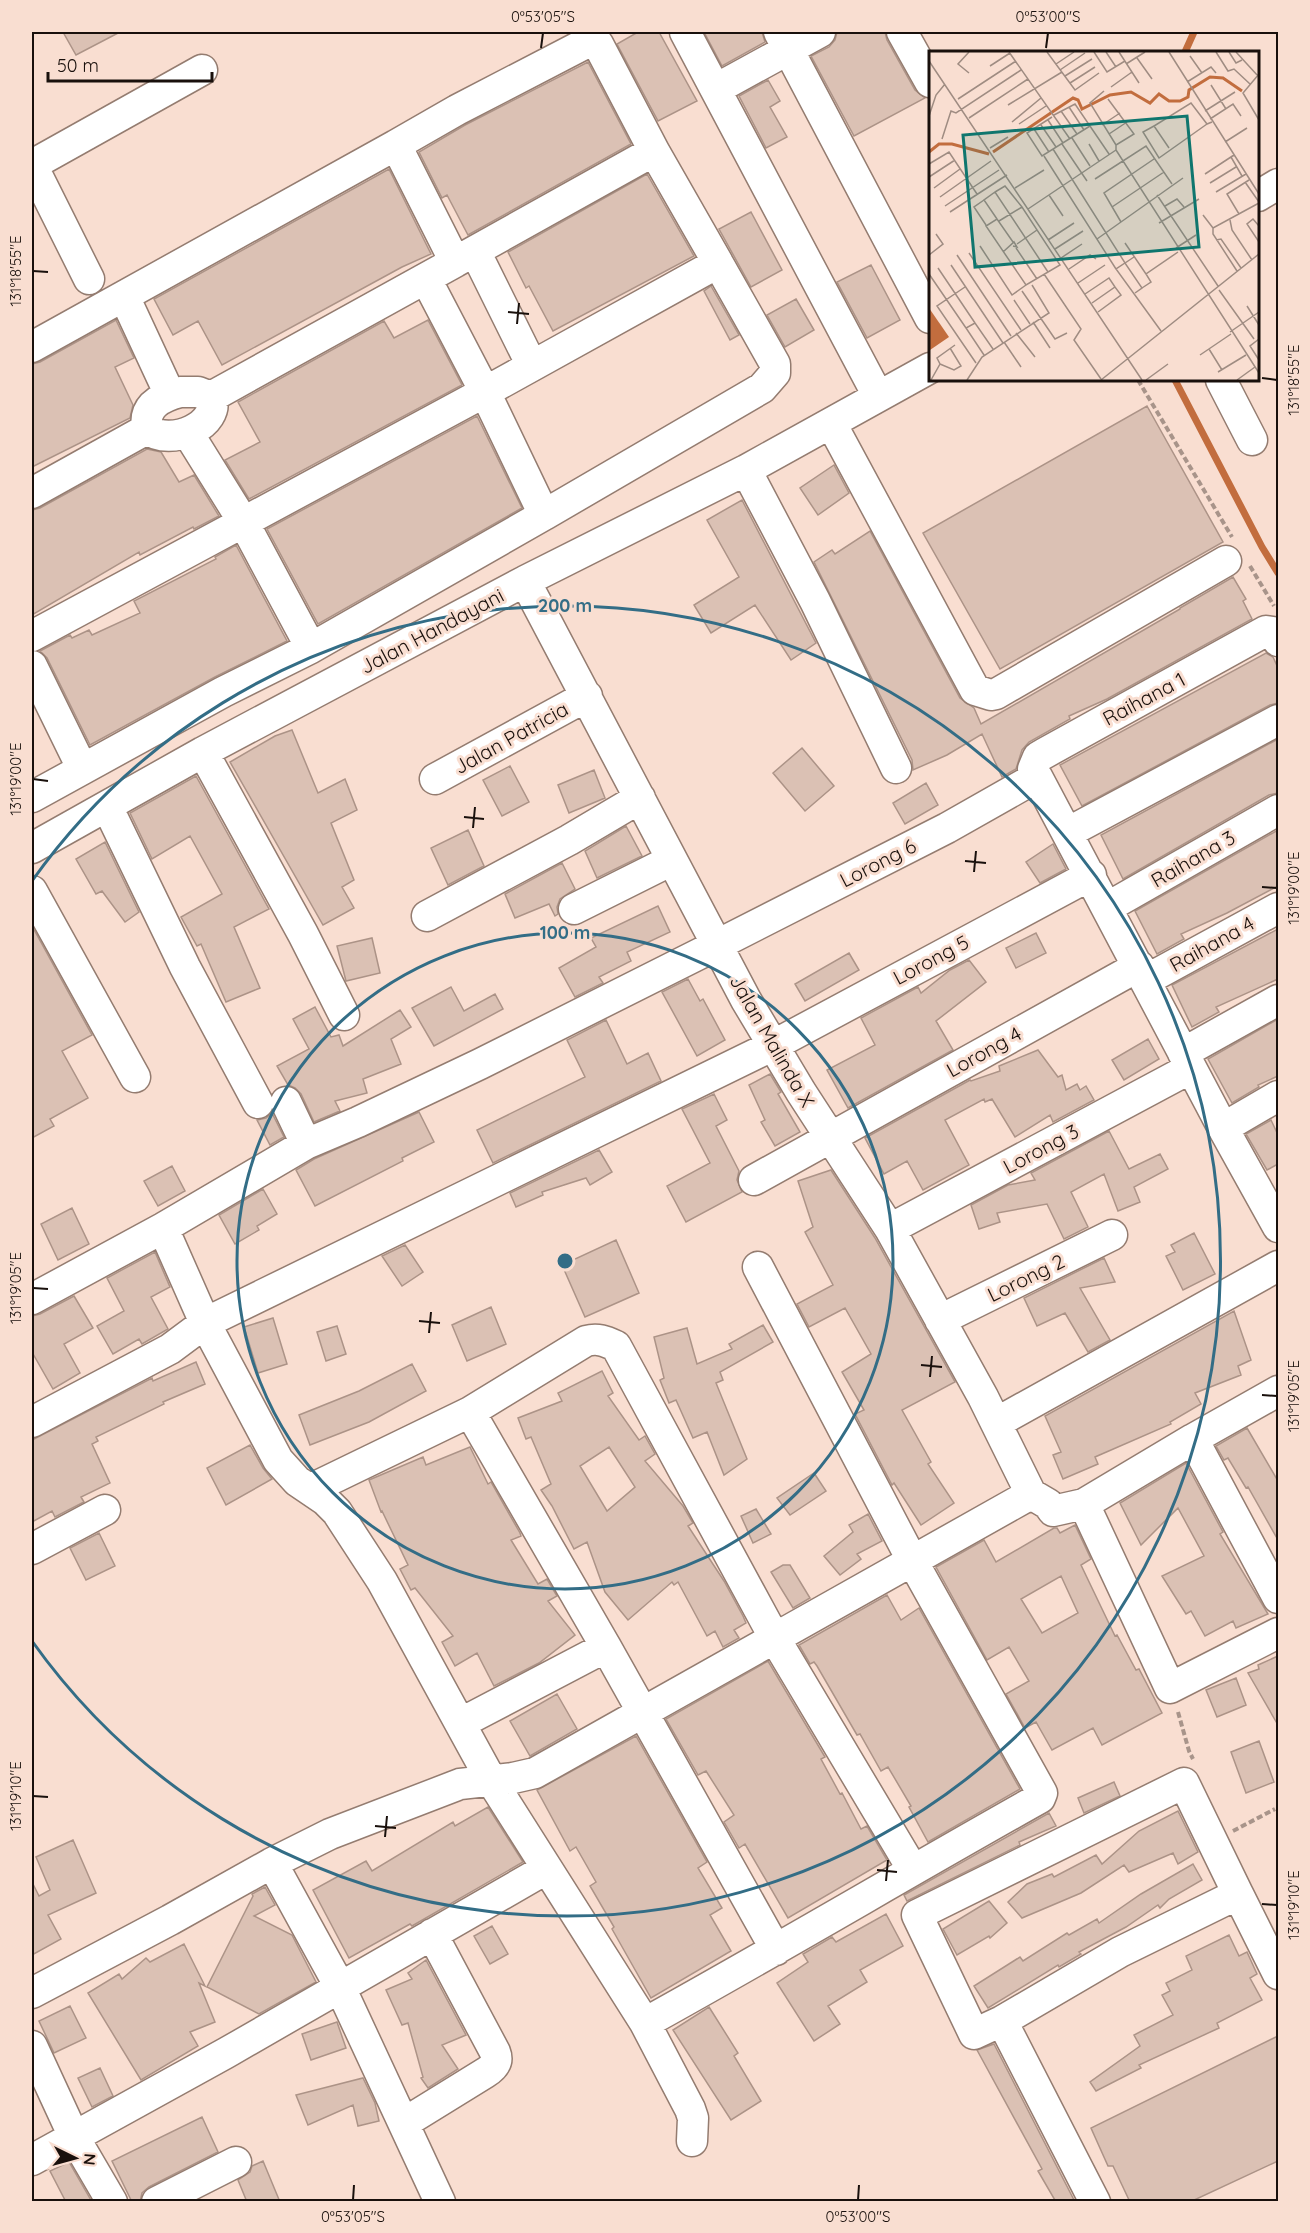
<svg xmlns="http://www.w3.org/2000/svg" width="1310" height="2233" font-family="Quicksand,sans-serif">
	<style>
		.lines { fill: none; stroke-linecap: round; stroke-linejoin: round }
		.stream { stroke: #c26d3e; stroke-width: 7 }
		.building { fill: #dbc1b4; stroke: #ac9387; stroke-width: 1.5; fill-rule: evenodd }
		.minor-casing { stroke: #947c70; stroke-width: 33 }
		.path { stroke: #a8948a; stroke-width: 4; stroke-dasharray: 6 3; stroke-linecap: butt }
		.minor { stroke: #fff; stroke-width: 30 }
		.ticks { fill: none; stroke: #19100c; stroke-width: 2 }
		.ring { fill: none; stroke: #336d86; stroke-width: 3 }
		.labels { text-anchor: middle; stroke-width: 6; stroke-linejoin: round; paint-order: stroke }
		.street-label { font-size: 20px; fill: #19100c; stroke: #f9ded1 }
		.inset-river { fill: none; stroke: #c26d3e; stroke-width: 3 }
		.inset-road { fill: none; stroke: #9f8c82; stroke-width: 1.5 }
		.view { fill: #0f766e; fill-opacity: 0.15; stroke: #0f766e; stroke-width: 3 }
		.inset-edge { fill: none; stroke: #19100c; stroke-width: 3 }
		.centre { fill: #336d86; stroke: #f9ded1; stroke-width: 3 }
		.ring-label { font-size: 18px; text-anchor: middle; font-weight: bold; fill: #336d86; stroke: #f9ded1; stroke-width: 6; stroke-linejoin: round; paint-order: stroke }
		.neatline { fill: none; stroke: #19100c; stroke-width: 2 }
		.ticks-label { font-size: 15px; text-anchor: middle; fill: #19100c }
	</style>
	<rect width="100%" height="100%" fill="#f9ded1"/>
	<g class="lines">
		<path class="stream" d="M1185,52L1194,32
			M1175,380L1262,547L1278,573"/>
	</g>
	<path class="building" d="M63,32H120L76,55Z
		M638,32H659L697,101L658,121L617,44Z
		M704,32H762L765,42L722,66Z
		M837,32H885L887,40L915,90L925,98L854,136L811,56L829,47L835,40Z
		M588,62L631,144L468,235L447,195L442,198L419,152L465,125Z
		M768,80L780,101L770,107L787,137L766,148L739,96Z
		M389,169L431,254L402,267L222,365L198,321L173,335L154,299Z
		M647,174L694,256L553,331L529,286L526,288L508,252Z
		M751,212L782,270L751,287L719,229Z
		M871,265L900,320L867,338L837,282Z
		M711,286L739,335L730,340L704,291Z
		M796,299L814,330L785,347L767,315Z
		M116,320L134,358L115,367L133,405L130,418L32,467V364L40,362Z
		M428,320L462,385L249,499L225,460L260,442L238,402L384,321L394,338Z
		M1147,406L1223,542L1000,669L923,533Z
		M477,416L522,508L318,624L267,529Z
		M147,449L161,452L179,482L194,475L219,516L194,529L193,527L140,555L139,552L32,615V510L40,508Z
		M834,465L849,493L818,515L800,488Z
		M742,500L816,643L791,660L755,605L711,633L694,605L739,577L707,520Z
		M870,531L960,698L974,708L981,724L1180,609V608L1233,577L1246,599L1243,601L1252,619L1107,699L1069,716L1070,719L1029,742L1022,750L1016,769L1002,777L982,734L947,755L913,770L912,760L814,562L832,550L835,554Z
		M236,545L287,641L215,677L90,745L47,658L40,651L70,635L72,638L89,630L92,635L140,613L134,601L216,559L215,557Z
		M1266,653L1273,657L1278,668V703L1270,705L1082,806L1060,765Z
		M292,730L318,793L345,779L357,810L331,823L354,880L342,887L354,908L323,925L230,762L275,736Z
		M1278,739V793L1269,795L1123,879L1101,835Z
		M802,748L834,786L805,811L773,773Z
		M510,766L529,802L502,816L483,780Z
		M594,770L605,798L569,813L558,785Z
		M196,776L269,909L234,927L260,988L226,1002L201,944L197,946L181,917L222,894L190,836L152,859L130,813Z
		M926,783L938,805L905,824L893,803Z
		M626,826L642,856L597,878L585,851Z
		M468,830L484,866L448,885L431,848Z
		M1278,830V886L1227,913L1181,934L1184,939L1157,954L1135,911Z
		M105,842L139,912L125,922L102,891L96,894L76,859Z
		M1053,844L1066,869L1040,883L1026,862Z
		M562,863L575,889L560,899L557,907L558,914L555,916L549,904L515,918L505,894Z
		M658,906L670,932L627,952L631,961L599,977L603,983L575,997L559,968L596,947L591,938Z
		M32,926L92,1035L62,1051L88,1098L50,1119L54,1126L32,1138Z
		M1278,929V979L1216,1007L1219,1012L1192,1027L1172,985Z
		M1036,933L1046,953L1016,968L1006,948Z
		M372,938L380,973L346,981L337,946Z
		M849,953L859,970L805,1001L795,984Z
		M969,960L986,982L936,1021L953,1050L848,1108L827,1070L875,1045L861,1018L918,987L921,993L950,970Z
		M688,979L700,1001L703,999L725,1040L697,1056L662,992Z
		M451,987L464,1011L495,994L503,1009L434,1046L412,1008Z
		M315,1007L331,1037L339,1035L343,1046L400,1010L411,1027L391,1039L401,1064L363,1079L367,1093L335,1101L340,1111L314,1122L301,1094L295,1088L288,1085L277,1066L309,1049L293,1019Z
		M1278,1019V1076L1258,1085L1259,1087L1232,1103L1208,1059Z
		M606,1020L627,1064L648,1053L661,1081L493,1163L477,1130L585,1077L567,1040Z
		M1148,1039L1159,1059L1124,1080L1112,1060Z
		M1038,1050L1058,1077L1062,1075L1066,1090L1077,1084L1080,1090L1086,1086L1094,1100L1053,1122L1050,1115L1015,1137L992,1099L985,1102L984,1099L945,1120L969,1165L923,1190L907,1161L884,1174L865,1138L970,1080L971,1081L1000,1071L999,1066Z
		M770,1074L781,1092L778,1094L800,1132L775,1146L761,1122L765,1120L749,1085Z
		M714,1094L727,1120L716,1126L739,1171L737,1180L742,1192L686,1222L667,1186L710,1163L682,1109Z
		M419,1112L434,1142L402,1158L403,1161L315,1206L296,1170L314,1159Z
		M272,1113L284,1137L270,1145L257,1120L266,1118Z
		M1271,1120L1278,1135V1164L1267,1170L1246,1134Z
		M1109,1131L1129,1169L1160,1154L1168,1169L1134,1187L1140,1202L1118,1211L1104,1174L1071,1192L1088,1227L1064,1239L1047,1204L997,1213L1000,1222L979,1229L971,1205L1008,1185L1035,1180L1031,1173Z
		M599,1150L612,1172L590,1185L586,1178L542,1192L543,1195L516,1207L510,1193Z
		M172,1166L185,1191L158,1206L144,1181Z
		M831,1170L875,1238L955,1382L902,1410L931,1462L928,1464L954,1503L921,1525L894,1483L892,1485L855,1414L864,1410L842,1372L871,1354L845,1308L809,1327L797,1304L833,1285L805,1232L813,1227L798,1181Z
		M263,1189L277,1214L257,1226L259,1230L235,1244L219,1215Z
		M72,1208L89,1244L58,1260L41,1224Z
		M1194,1233L1215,1274L1183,1290L1166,1256L1175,1252L1171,1245Z
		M616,1240L639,1293L585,1317L562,1265Z
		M405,1245L423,1272L402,1286L382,1256Z
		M155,1252L170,1287L151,1297L168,1329L142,1344L139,1339L113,1354L97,1326L124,1311L107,1278Z
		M1104,1258L1115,1282L1080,1288L1110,1340L1088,1352L1065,1313L1037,1326L1024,1298Z
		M74,1296L93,1328L64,1344L80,1373L53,1389L32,1352V1316L40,1314Z
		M491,1307L506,1344L467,1361L452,1325Z
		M1234,1311L1251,1360L1238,1366L1241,1375L1195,1393L1201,1404L1170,1422L1171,1424L1095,1457L1098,1464L1063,1479L1053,1455L1061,1452L1045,1416Z
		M273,1318L287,1364L258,1373L244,1327Z
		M763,1325L773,1342L720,1372L723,1380L716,1383L747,1459L724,1475L707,1432L693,1438L676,1400L669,1403L660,1380L664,1378L654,1337L687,1328L697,1364L732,1349L729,1344Z
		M337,1326L346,1354L326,1361L317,1332Z
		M196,1362L205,1384L163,1402L164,1404L96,1437L98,1441L92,1444L110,1483L81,1497L84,1502L55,1517L52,1511L32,1522V1440L152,1378L153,1381Z
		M412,1364L426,1391L369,1422L310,1445L299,1415L359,1391Z
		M602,1371L613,1393L608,1396L639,1440L645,1436L655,1454L645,1461L683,1506L693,1523L688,1526L724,1581L743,1616L746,1623L734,1630L739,1638L723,1647L715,1631L707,1636L678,1582L674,1585L672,1582L628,1620L605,1592L587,1542L574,1549L552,1506L541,1490L551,1484L531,1437L526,1439L518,1418L562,1401L558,1393ZM609,1447L635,1487L607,1511L580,1466Z
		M1247,1428L1278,1481V1540L1248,1487L1246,1488L1228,1458L1224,1460L1216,1446Z
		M250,1445L263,1468L272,1479L226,1505L207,1468Z
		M470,1447L488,1484L491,1482L520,1533L521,1536L511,1540L538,1584L547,1579L557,1596L548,1601L575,1635L539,1663L494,1686L477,1653L455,1666L442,1642L453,1636L415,1588L411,1590L400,1569L408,1565L382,1511L381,1512L369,1480L423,1457L426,1465Z
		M1186,1463L1223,1532L1220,1534L1268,1614L1236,1628L1233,1621L1205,1636L1191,1611L1186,1614L1162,1576L1204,1556L1178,1508L1141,1545L1120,1503Z
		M814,1473L826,1491L790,1515L777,1498Z
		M756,1509L771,1534L753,1543L741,1516Z
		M868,1514L882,1541L857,1554L861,1559L840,1575L824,1556L853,1532L849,1525Z
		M1075,1525L1091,1559L1081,1565L1115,1636L1117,1635L1136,1670L1139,1669L1162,1713L1102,1745L1093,1728L1052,1750L1036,1722L1025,1728L1006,1694L1029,1681L1009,1647L987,1660L936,1567L984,1540L996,1562L1054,1528H1057L1060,1533ZM1061,1576L1078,1613L1042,1633L1021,1599Z
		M99,1533L115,1566L86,1580L70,1548Z
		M783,1565H790L810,1598L793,1608L771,1572Z
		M887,1595L901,1620L919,1608L1020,1789L928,1842L909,1807L911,1806L888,1767L881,1771L860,1734L857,1735L817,1666L814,1662L810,1664L799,1645Z
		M1278,1656V1725L1248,1673L1259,1669L1258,1665Z
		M768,1661L825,1757L821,1759L840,1794L842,1793L861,1829L867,1826L887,1860L788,1918L745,1844L739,1848L724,1822L734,1815L706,1771L698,1775L666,1719Z
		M1236,1678L1246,1705L1217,1717L1206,1690Z
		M557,1694L577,1729L530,1756L510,1721Z
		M636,1736L707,1862L698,1868L722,1908L710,1915L731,1951L651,1998L612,1929L614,1927L590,1886L596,1882L576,1847L570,1851L537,1790Z
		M1259,1741L1274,1782L1246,1793L1231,1752Z
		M1114,1782L1120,1796L1084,1813L1078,1798Z
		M488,1807L523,1862L412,1926L410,1924L349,1958L313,1890L366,1861L372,1871L453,1822L455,1826Z
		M1178,1811L1198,1852L1178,1864L1173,1853L1129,1872L1124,1865L1081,1893L1022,1918L1008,1902L1027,1884L1052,1874L1054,1877L1096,1855L1102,1864L1139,1831Z
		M1049,1813L1056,1826L1019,1842L1020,1845L907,1901L904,1895Z
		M73,1840L96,1893L48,1915L61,1939L32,1955V1882L39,1896L50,1890L36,1857Z
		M1193,1864L1202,1880L1169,1899L1160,1908L1158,1905L1126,1927L1079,1952L1081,1954L1059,1967L1058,1965L988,2008L974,1986L1020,1957L1023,1961L1067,1933L1069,1935L1097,1919L1099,1923L1141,1894Z
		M265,1887L275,1905L254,1916L292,1935L316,1982L259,2014L207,1987L253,1896L252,1894Z
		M989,1901L1007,1923L990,1938L989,1936L957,1955L943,1929Z
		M886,1914L903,1946L860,1970L867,1982L828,2006L840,2024L814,2041L777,1983L808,1962L803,1954L832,1937L836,1942Z
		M492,1926L508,1954L490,1964L474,1936Z
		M1229,1935L1239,1956L1247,1952L1257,1974L1250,1978L1262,2000L1217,2023L1219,2028L1139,2065L1141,2068L1096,2091L1090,2082L1140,2046L1134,2035L1173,2015L1162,1995L1170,1991L1166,1983L1192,1970L1186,1956Z
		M184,1944L205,1986L199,1983L215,2022L190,2032L198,2046L141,2080L88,1993L119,1974L122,1979L146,1958L150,1962Z
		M426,1960L466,2035L442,2045L458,2069L428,2088L421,2078L423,2077L408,2023L402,2025L386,1990L412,1979L408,1973Z
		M70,2006L86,2038L54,2053L39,2021Z
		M709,2007L738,2053L734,2056L761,2101L731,2120L673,2030Z
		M337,2022L346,2048L311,2060L302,2034Z
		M1278,2036V2161L1190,2202H1130L1113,2166H1108L1091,2128Z
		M994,2044L1075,2202H1056L1038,2171L1042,2169L977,2050Z
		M100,2068L113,2096L92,2107L78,2078Z
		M363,2078L375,2103L379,2121L358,2126L353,2105L308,2125L296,2095Z
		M202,2117L218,2152L149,2187L142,2193L140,2202H132L112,2161Z
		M263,2161L280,2202H247L238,2180L250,2172L252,2166Z
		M69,2162L92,2202H66L50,2171Z"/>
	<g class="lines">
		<defs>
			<path id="minor" d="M685,32L878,396
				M779,32L930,318
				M902,32L930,82
				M716,89L820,32
				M396,145L457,110L592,40L598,44L654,151
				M32,165L202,70
				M32,165L89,279
				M1258,196L1278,184
				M475,251L532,366
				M124,296L170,395
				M32,347L396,145L455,262L211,397
				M1221,380L1252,440
				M180,392H198L211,397C222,424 171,448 147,429C143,406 161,397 180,392Z
				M831,423L975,690L991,695L996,694L1226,561
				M188,433L244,523L311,648
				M746,470L815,601L896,768
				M32,493L147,429
				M544,515L762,388L775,373V364L718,263
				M525,581L746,1000L801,1092L890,1229L983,1397L1031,1494
				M32,636L485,392L718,263L654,151L455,262
				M1278,641L1273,632L1266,631L1045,753L1038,757L1033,769L1223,1128L1278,1227
				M32,666L82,768
				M203,752L303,934L344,1015
				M435,779L587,696
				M32,797L223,692L311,648L544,515L485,392L426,279
				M107,806L185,967L258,1103
				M1067,833L1278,720
				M32,848L203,752L525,581L746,470L930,368
				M32,891L135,1077
				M1108,907L1278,810
				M574,909L672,860
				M427,916L569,840L640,798
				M1146,980L1278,908
				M1183,1053L1278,1000
				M286,1102L306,1144
				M1223,1128L1278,1096
				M754,1180L1139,966
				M163,1228L205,1323L278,1460L297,1481L325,1500L337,1512L382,1581L491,1780L645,2023L690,2109L693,2118L692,2141
				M890,1229L1191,1068
				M32,1299L163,1228L306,1144L358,1122L480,1064L717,945L947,828L1037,777
				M940,1320L1112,1235
				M470,1412L606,1647L776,1950
				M32,1422L170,1349L205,1323L772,1046L1091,875
				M996,1423L1278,1266
				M1193,1439L1278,1598
				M311,1489L470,1412L586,1341C598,1338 605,1341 616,1346L774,1637L913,1870
				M1031,1494L1048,1504L1053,1511L1084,1504L1170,1688L1278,1633
				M1084,1504L1193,1439L1278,1391
				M32,1549L105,1510
				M461,1723L606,1647
				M272,1863L340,1987L440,2202
				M1238,1894L1184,1783L917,1915L974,2034L1002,2021L1120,1952L1238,1894L1278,1974
				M32,1993L170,1920L272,1863L330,1834L460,1784L513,1778L535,1773L1031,1494
				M1002,2021L1095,2202
				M645,2023C777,1950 908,1872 1040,1798L1042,1793L913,1562L758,1267
				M32,2046L74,2137L112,2202
				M404,2123L485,2073C493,2068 499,2062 495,2052L432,1934
				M32,2160L226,2053L546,1869
				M157,2202L236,2162"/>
		</defs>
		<use href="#minor" class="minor-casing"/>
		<path class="path" d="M1138,380L1232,537
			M1250,566L1274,606
			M1178,1712L1189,1751L1193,1759
			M1233,1831L1275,1809"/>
		<use href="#minor" class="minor"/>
	</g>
	<path class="ticks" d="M541,48L543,33M1046,48L1048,33M33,271L48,272M508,312L529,314M517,324L519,303M1262,378L1277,380M33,779L48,781M464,817L484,819M473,828L475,807M965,861L986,863M974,872L976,851M1262,887L1277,888M33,1288L48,1289M419,1321L440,1323M429,1333L431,1312M921,1365L942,1367M930,1377L932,1356M1262,1395L1277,1396M33,1796L48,1797M375,1826L396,1828M385,1837L387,1816M877,1870L897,1872M886,1881L888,1860M1262,1904L1277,1905M353,2200L354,2185M858,2200L859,2185"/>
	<g class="ring">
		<circle cx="565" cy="1261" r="328"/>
		<path d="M32 881A655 655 0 1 1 32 1641"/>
	</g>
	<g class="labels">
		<g class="street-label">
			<text transform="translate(432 631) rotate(-28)" y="7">Jalan Handayani</text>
			<text transform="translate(1144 699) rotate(-28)" y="7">Raihana 1</text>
			<text transform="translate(511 738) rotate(-29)" y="7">Jalan Patricia</text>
			<text transform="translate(1193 859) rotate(-30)" y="7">Raihana 3</text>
			<text transform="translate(878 863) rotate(-27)" y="7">Lorong 6</text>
			<text transform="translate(1212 944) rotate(-29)" y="7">Raihana 4</text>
			<text transform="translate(931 960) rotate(-28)" y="7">Lorong 5</text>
			<text transform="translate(772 1041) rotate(60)" y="7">Jalan Malinda X</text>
			<text transform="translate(984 1052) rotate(-29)" y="7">Lorong 4</text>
			<text transform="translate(1041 1149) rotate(-28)" y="7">Lorong 3</text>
			<text transform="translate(1026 1278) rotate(-26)" y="7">Lorong 2</text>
		</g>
	</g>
	<g transform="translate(929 51)">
		<rect width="330" height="330" fill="#f9ded1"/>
		<path d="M0,257L20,286L1,299L0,297Z" fill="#c26d3e"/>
		<path class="inset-river" d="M0,101L10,93H23L60,103M64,101L144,47L149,49L153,58L181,44L202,41L221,52L230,43L240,50H251L259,46L260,39L281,26L294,27L313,40"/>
		<path class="inset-road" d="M40,1L29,13L40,22M80,1L141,88M118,1L146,39L170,22M165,1L178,21L196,10M177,1L187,16M190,1L210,32M240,1L330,143M287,1L299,20L305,18L321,33M300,1L307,12L313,9M307,1L329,25M261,5L273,22M208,7L223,28M0,10L213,329M127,13L145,1M197,13L216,1M61,15L81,2M131,19L156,2M330,23L314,42L330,69M136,25L163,8M258,31L282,16L287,22M141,32L166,16M282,34L297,58M182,36L203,21M175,40L161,52L187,94M29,48L87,10M179,48L205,83L187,94V99M79,54L133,21M140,56L155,79M132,60L148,83M276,60L306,41M125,64L146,53L180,103M0,65L7,44L16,33M123,66L98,82L113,105L161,75M40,67L99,28M281,68L304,53L312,65M119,69L134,92M83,71L112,47M90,73L117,55M112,74L127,96M173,74L191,62M225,75L214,81L230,107L278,73M105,78L120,101M180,83L198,71M143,87L161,115M13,88L22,60L27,62L92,19M296,91L318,77M133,93L158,130M160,93L170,110M61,97L79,86M240,97L225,75L262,52L278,73L283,71M124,98L196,212L205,206M187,99L330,322M115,105L187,218M302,106L313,125M0,113L20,101L48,143M276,123L305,104M0,126L26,109M166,128L217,95L243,133M316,131L330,151M281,132L307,116M5,137L31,118M86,137L115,119M66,141L76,135L93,156M287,141L317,123M120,144L134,165M228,144L289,235M11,146L62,110M55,149L45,156L57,174M16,155L70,119M236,155L248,148L255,156M183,156L235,121M99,158L187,99M21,161L78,124M310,163L298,143L320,129M274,164L284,177L330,152M68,168L55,149L66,141L119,221M301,169L303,179L323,209M70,170L93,156L131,214L97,234L57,175L68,168L84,191M192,171L175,142L225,108M230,172L270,148M330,175L324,168L318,173L330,191M284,177V183L308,220M168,188L254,127M119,189L145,172M287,189L292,188L312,217M196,192L217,223M88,193L108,179M51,195L83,244L97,234M87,197L108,228M247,197L267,184M126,198L154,180M74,201L85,191L88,196L84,195M40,202L92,279M0,204L14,193L7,183M28,204L82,285M132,207L153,193M22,214L74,292M9,217L46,272M140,218L161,204L167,208M0,223L37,277M115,223L152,278L145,289L172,328M149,232L176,214M36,236L8,255L47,312M213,237L222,231L217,223L249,201M290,239L325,288M93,240L126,288L138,282M206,242L213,237L196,212L187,218L232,280M156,243L180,227L186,236M85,249L101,273M163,252L186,236L192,244L169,261M318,255L330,274M104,271L121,297M301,281L330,261M87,282L106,306M330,288L321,295L330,309M75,291L92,316M280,298L293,319M55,304L37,277L46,272L64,298M271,304L302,283M11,313L25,319L32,315L21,297M289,321L317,304M2,329L11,313L8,307L26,294M38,329L53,306L120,262L103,234M172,329L330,203M217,329L239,313M308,329L326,316"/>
		<path class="view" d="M258,65L270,196L46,216L34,84Z"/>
		<rect width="330" height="330" class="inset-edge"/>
	</g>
	<circle cx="565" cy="1261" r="9" class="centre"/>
	<g class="ring-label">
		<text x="565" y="612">200 m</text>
		<text x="565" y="939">100 m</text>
	</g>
	<rect width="1310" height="2233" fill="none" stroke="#f9ded1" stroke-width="66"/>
	<g transform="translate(75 2158) rotate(95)" stroke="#f9ded1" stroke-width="4.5" paint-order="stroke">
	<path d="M0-4.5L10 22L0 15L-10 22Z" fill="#19100c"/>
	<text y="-9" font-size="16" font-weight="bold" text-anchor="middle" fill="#19100c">N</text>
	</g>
	<path d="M48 72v9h164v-9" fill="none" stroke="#19100c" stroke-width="3"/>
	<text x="57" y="72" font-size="18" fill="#19100c" stroke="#f9ded1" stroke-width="4.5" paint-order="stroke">50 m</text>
	<rect x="33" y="33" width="1244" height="2167" class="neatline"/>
	<g class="ticks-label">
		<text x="543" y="22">0°53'05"S</text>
		<text x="1048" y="22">0°53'00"S</text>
		<text transform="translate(16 271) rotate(-90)" y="5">131°18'55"E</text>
		<text transform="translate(1294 380) rotate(-90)" y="5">131°18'55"E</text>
		<text transform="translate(16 779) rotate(-90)" y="5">131°19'00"E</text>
		<text transform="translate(1294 888) rotate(-90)" y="5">131°19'00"E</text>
		<text transform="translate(16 1288) rotate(-90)" y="5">131°19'05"E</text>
		<text transform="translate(1294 1396) rotate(-90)" y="5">131°19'05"E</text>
		<text transform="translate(16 1796) rotate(-90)" y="5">131°19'10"E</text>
		<text transform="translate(1294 1905) rotate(-90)" y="5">131°19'10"E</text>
		<text x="353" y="2222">0°53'05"S</text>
		<text x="858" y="2222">0°53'00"S</text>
	</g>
</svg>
